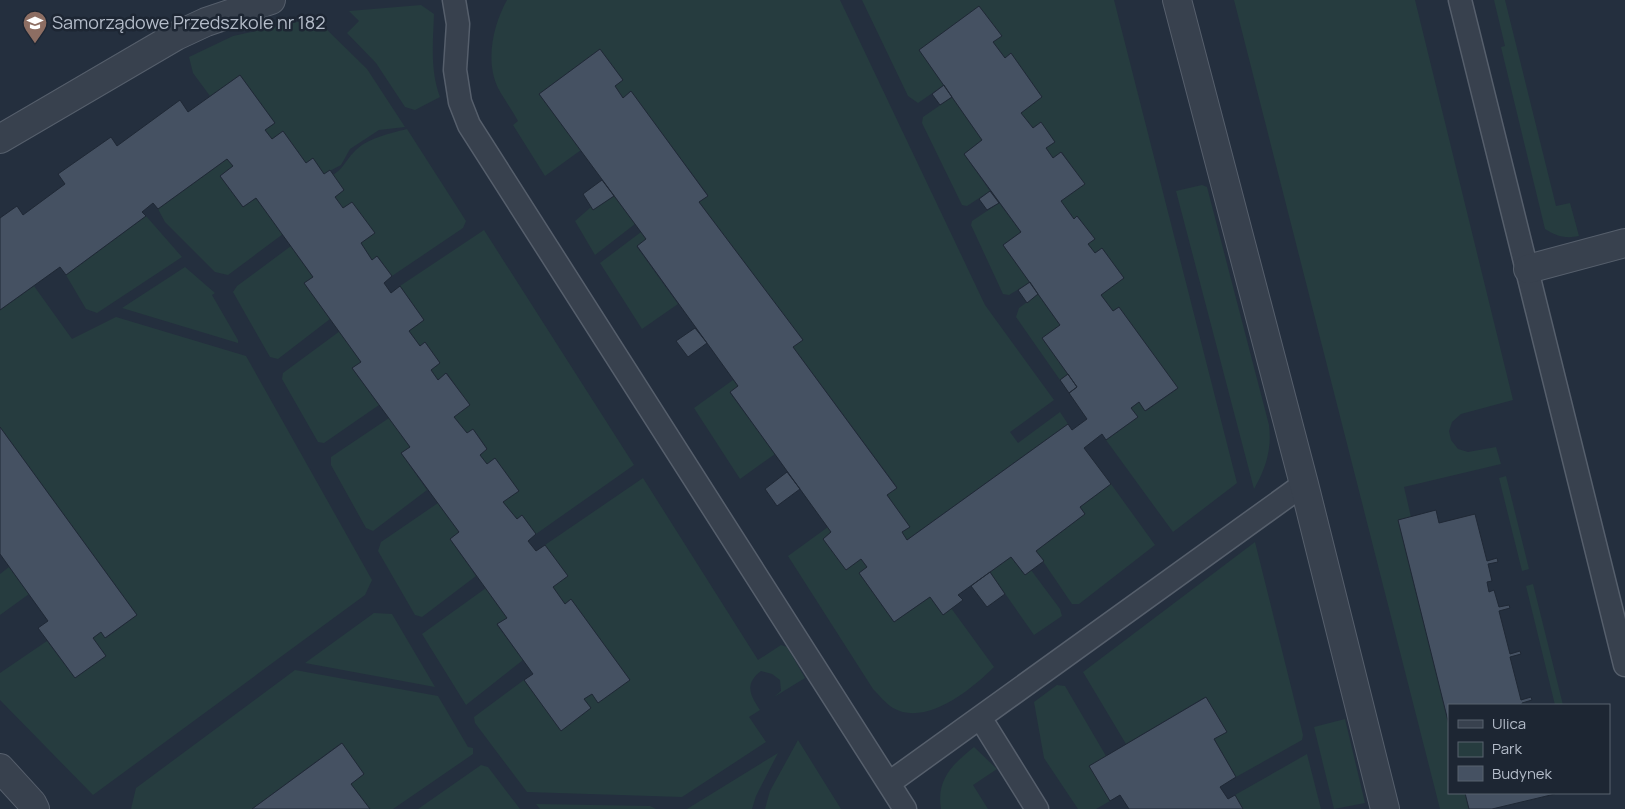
<svg xmlns="http://www.w3.org/2000/svg" width="1625" height="809" font-family="Manrope,sans-serif">
	<style>
		.green { fill: #263c3f }
		.building { fill: #455162; stroke: #1f2835 }
		.lines { fill: none; stroke-linecap: round; stroke-linejoin: round }
		.service-casing { stroke: #565f6c; stroke-width: 25 }
		.minor-casing { stroke: #565f6c; stroke-width: 30 }
		.service { stroke: #38414e; stroke-width: 22 }
		.minor { stroke: #38414e; stroke-width: 28 }
		.labels { text-anchor: middle; stroke-width: 5; stroke-linejoin: round; paint-order: stroke }
		.poi-label { font-size: 18px; fill: #b4bcc9; stroke: #1d2633; text-anchor: start }
	</style>
	<rect width="100%" height="100%" fill="#242f3e"/>
	<path class="green" d="M507,0H840L985,305L1054,400L1010,432L1018,443L1060,412L1068,424L907,540L902,532L909,527L887,495L897,487L793,347L699,202L708,195L631,92L623,98L615,86L623,80L600,49L539,94L581,150L545,176L513,125L518,121C512,110 504,99 498,88C485,61 493,25 507,0Z
		M862,0H1114L1237,483L1173,532L1106,440L1138,417L1131,408L1139,402L1146,411L1177,389L1119,307L1113,311L1101,295L1123,278L1102,248L1095,253L1088,244L1095,239L1078,217L1074,219L1061,201L1084,184L1062,152L1053,158L1046,148L1055,142L1040,123L1033,128L1021,113L1042,97L1011,54L1005,58L993,42L919,50L944,85L918,103L908,96Z
		M1234,0H1415L1513,400L1461,414L1452,422L1449,431L1451,440L1458,449L1468,452L1496,447L1501,464L1404,487L1411,517L1398,520L1449,725V793H1465L1469,809H1440Z
		M1494,0H1505L1556,206L1570,203L1579,236C1565,239 1556,236 1545,229L1501,47L1505,46Z
		M421,5L434,14C433,43 430,70 440,97L415,110L405,107L376,63L347,33L359,21L349,11Z
		M315,18L367,69L405,127L379,130L350,149L341,165L324,174L313,158L306,163L283,131L272,139L265,130L275,123L240,75L210,96L193,73L189,57L233,36Z
		M952,97L982,140L964,154L990,191L967,206L962,205L922,123L923,117Z
		M407,129L466,221L463,228L392,276L378,257L372,260C358,240 349,217 335,197L344,190L333,175C344,168 345,161 354,152C367,138 388,134 407,129Z
		M227,159L233,166L220,176L243,207L256,198L283,234L228,275L215,272L165,222L158,209Z
		M1202,185L1207,187L1269,425C1272,449 1266,468 1254,489L1176,191Z
		M614,196L635,224L595,255L575,221L591,207L593,210Z
		M999,203L1021,232L1003,245L1030,282L1009,295L1003,294L971,225L972,221Z
		M146,216L182,257L97,313L86,309L66,275Z
		M484,230L634,465L536,534L522,515L517,519L503,502L487,464L480,455L487,448L473,429L467,433L454,417L469,405L447,373L438,380L431,370L440,363L425,342L420,346L409,331L424,320L400,286Z
		M641,232L646,239L637,247L678,304L642,329L600,263Z
		M291,246L313,277L305,283L330,319L278,359L270,357L233,292L237,286Z
		M185,267L215,293L212,295L238,340V343L122,308Z
		M34,286L72,339L116,317L246,356L372,580L365,595L93,795L0,700V673L47,641L75,678L106,656L93,638L101,632L106,638L137,615L0,427V310Z
		M1038,294L1060,325L1042,338L1068,374L1060,380L1016,317L1019,308Z
		M340,331L361,362L352,368L379,405L324,443L318,442L282,379L283,373Z
		M733,380L738,386L730,393L775,454L740,479L694,408Z
		M389,418L410,447L401,453L427,490L373,531L366,528L331,465V457Z
		M1506,476L1529,569L1522,571L1499,478Z
		M643,478L758,660L781,645L787,647L805,678L774,697L781,691L780,680L772,674L761,671C744,684 750,695 760,710L749,717L766,742L682,797L527,792L475,723L474,717L524,680L561,730L591,708L584,699L592,694L630,680L571,599L565,604L553,587L567,576L545,545Z
		M1111,484L1155,545L1079,604H1072L1036,551L1085,514L1080,507Z
		M438,503L459,532L450,539L476,576L422,617L415,615L378,551L381,542Z
		M828,527L831,532L823,539L861,559L867,567L859,573L894,622L930,597L943,615L951,608L994,667C972,689 926,727 893,708C885,703 879,695 873,689L788,556Z
		M1255,542L1303,735L1302,740L1236,777L1214,739L1226,731L1205,697L1126,744L1083,672Z
		M1011,557L1025,575L1031,570L1060,609L1062,616L1034,635L990,572Z
		M9,567L29,594L0,615V574Z
		M1533,584L1563,705H1555L1526,586Z
		M486,588L507,618L497,625L523,660L466,705L422,634Z
		M374,613L392,614L435,687L305,663Z
		M295,670L438,696L468,747L473,748V754L393,809H370L351,784L364,774L341,743L252,809H131L136,788Z
		M1057,685L1065,686L1106,756L1110,801L1096,809H1078L1044,758L1034,702Z
		M1345,719L1365,803L1334,809L1314,727Z
		M798,740L841,809H765L770,791Z
		M974,747L997,769L973,785L988,809H941C936,779 953,764 974,747Z
		M778,753L756,796L752,809H687Z
		M1307,754L1321,809H1243L1235,795Z
		M481,765L488,767L520,809H418Z
		M536,804L650,806L656,809H540Z"/>
	<path class="building" d="M979,6L1002,36L993,42L1005,58L1011,53L1042,97L1021,113L1033,128L1041,122L1055,142L1046,148L1053,158L1061,152L1085,184L1061,201L1074,219L1077,216L1095,239L1088,244L1095,253L1102,248L1124,278L1101,295L1113,311L1119,307L1178,388L1145,411L1139,402L1131,408L1138,417L1106,440L1102,434L1084,448L1111,484L1080,507L1085,514L1036,551L1044,561L1025,575L1011,557L958,595L963,600L943,615L930,597L894,622L859,573L867,567L861,559L846,570L823,539L831,532L730,392L738,386L637,246L646,239L539,94L600,49L623,80L615,86L623,98L631,91L708,196L699,202L803,340L793,347L897,488L887,495L910,527L902,532L907,540L1068,424L1072,430L1087,419L1069,393L1077,387L1042,338L1060,325L1003,245L1021,232L964,154L982,140L919,50Z
		M240,75L275,123L265,130L272,139L283,131L306,163L313,158L324,174L330,170L344,190L335,197L343,208L352,202L375,233L361,243L372,260L377,256L392,276L384,283L391,293L400,286L424,320L409,331L420,346L425,342L440,363L431,370L438,380L446,373L470,405L454,417L467,433L473,429L487,449L480,455L487,464L495,458L519,491L503,502L517,519L522,515L536,534L528,541L536,551L545,545L568,576L553,587L565,604L571,599L630,680L598,703L592,694L584,699L591,708L561,731L524,680L533,674L497,624L507,618L450,539L459,532L401,453L410,447L352,368L361,362L304,283L313,277L256,198L243,207L220,176L233,166L227,159L158,209L153,203L142,212L146,216L66,275L60,267L0,310V218L17,206L23,215L65,184L58,174L111,137L117,146L180,100L188,112Z
		M944,85L952,97L940,105L932,94Z
		M602,180L614,196L593,210L583,194Z
		M990,191L999,203L987,210L979,199Z
		M1030,282L1038,294L1027,303L1018,290Z
		M695,328L707,343L688,357L676,341Z
		M1068,374L1077,387L1069,393L1060,380Z
		M0,427L137,615L105,638L101,632L93,638L106,656L75,678L38,628L48,621L0,554Z
		M787,472L800,489L777,506L765,489Z
		M1436,510L1439,523L1475,514L1487,561L1497,558L1498,562L1488,564L1492,581L1487,582L1489,592L1494,590L1499,607L1509,605L1510,608L1499,611L1510,654L1520,651L1521,654L1510,657L1521,700L1531,697L1532,700L1522,703V705H1449V725L1398,520Z
		M990,572L1005,594L987,607L971,586Z
		M1206,697L1227,732L1214,739L1236,777L1220,787L1228,799L1235,795L1243,809H1129L1120,795L1110,801L1089,766Z
		M342,743L364,774L351,784L370,809H252Z
		M1465,793H1555V794L1492,809H1469Z"/>
	<g class="lines">
		<defs>
			<path id="service" d="M454,0L458,24L455,70L460,102L469,125L905,809
				M1460,0L1625,665
				M981,719L1037,809
				M889,783L1304,484"/>
			<path id="minor" d="M1177,0L1304,484L1385,809
				M0,139L176,36L206,22L271,0
				M1528,269L1625,243
				M0,768L32,803L35,809"/>
		</defs>
		<use href="#service" class="service-casing"/>
		<use href="#minor" class="minor-casing"/>
		<use href="#service" class="service"/>
		<use href="#minor" class="minor"/>
	</g>
	<defs>
		<symbol id="school-pin" viewBox="-11 -11 22 30"><path d="M0 17L-7.5 6A9.5 9.5 0 1 1 7.5 6Z" fill="#8d6e63" stroke="#1d2633"/><path d="M0-5L7-2L0 1L-7-2ZM-4 1L0 2.5L4 1V4Q0 6-4 4Z" fill="#fff"/></symbol>
	</defs>
	<g fill-rule="evenodd">
		<use href="#school-pin" x="21" y="9" width="28" height="38"/>
	</g>
	<g class="labels">
		<g class="poi-label">
			<text x="52" y="29">Samorządowe Przedszkole nr 182</text>
		</g>
	</g>
	<rect x="1448" y="704" width="162" height="90" fill="#1d2633" stroke="#59626f"/>
	<rect x="1458" y="720" width="25" height="8" fill="#38414e" stroke="#59626f"/>
	<text x="1492" y="729" font-size="15" fill="#b4bcc9">Ulica</text>
	<rect x="1458" y="742" width="25" height="15" fill="#263c3f" stroke="#59626f"/>
	<text x="1492" y="754" font-size="15" fill="#b4bcc9">Park</text>
	<rect x="1458" y="766" width="25" height="15" fill="#455162" stroke="#59626f"/>
	<text x="1492" y="779" font-size="15" fill="#b4bcc9">Budynek</text>
</svg>
